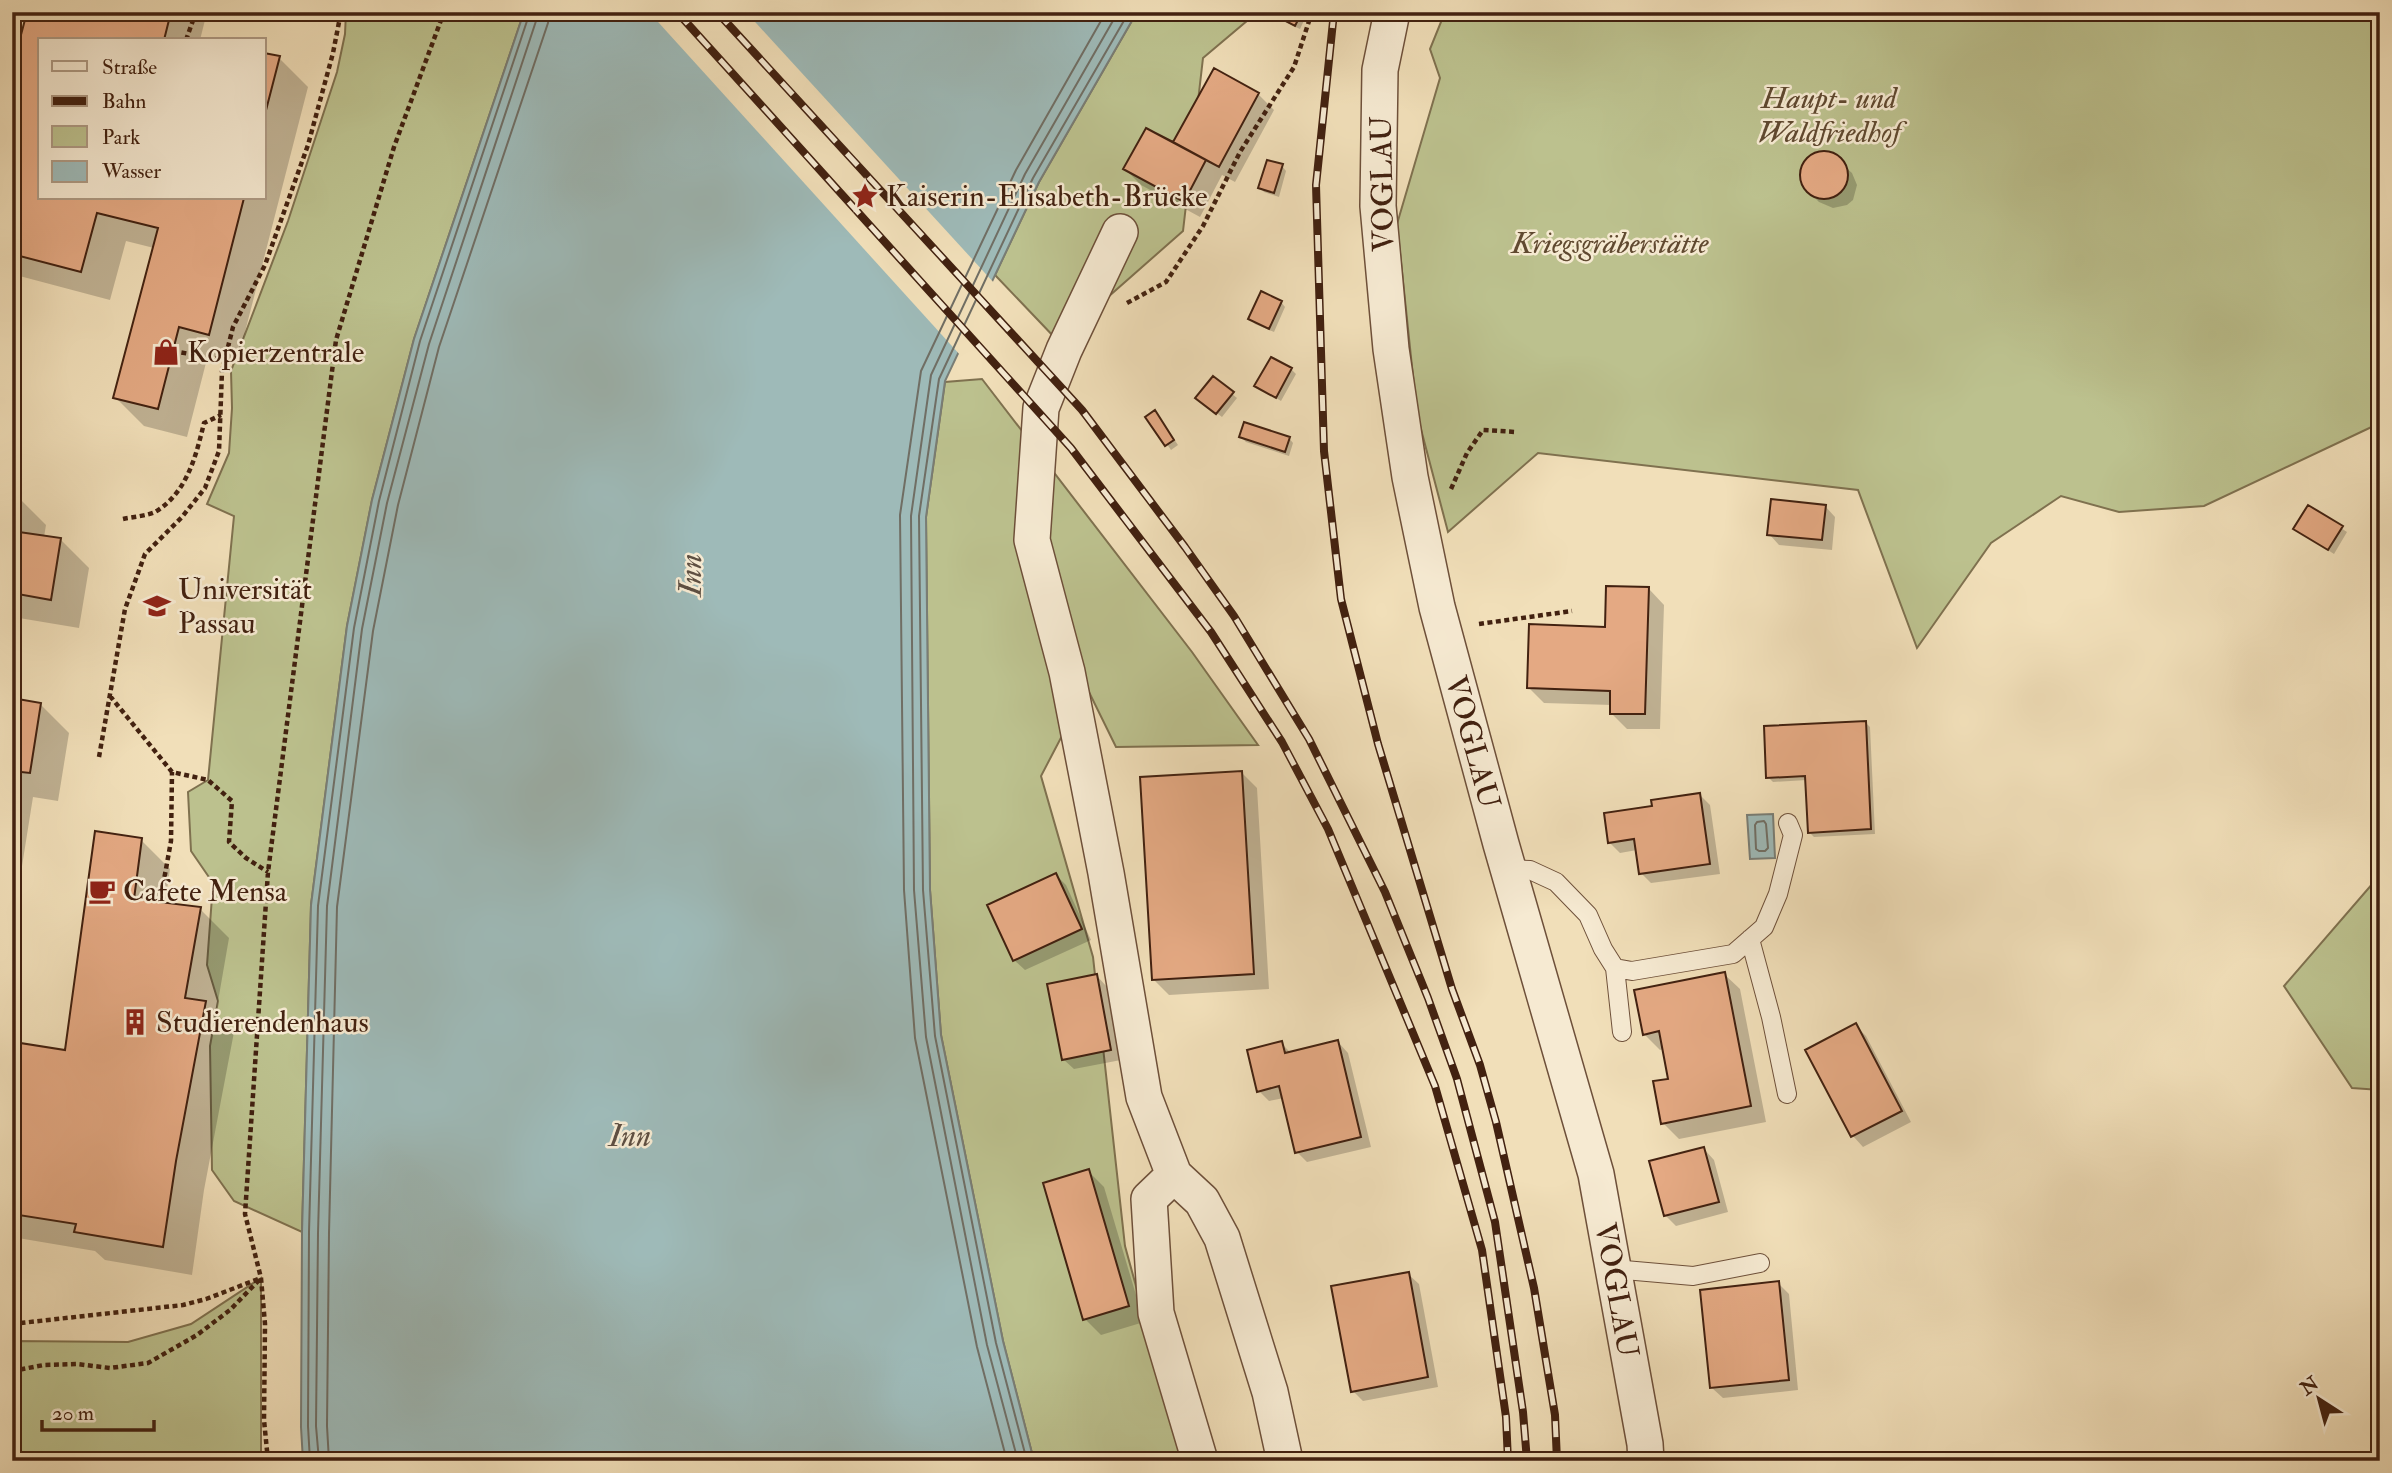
<svg xmlns="http://www.w3.org/2000/svg" width="2392" height="1473" font-family="'IM FELL Double Pica',serif">
	<style>
		.green { fill: #bcc18e; stroke: #7f714f; stroke-width: 2 }
		.water { fill: #9ebab8; stroke: #797d75; stroke-width: 2 }
		.pier { fill: #f1dfb9 }
		.shadow { fill: #0003 }
		.lines { fill: none; stroke-linecap: round; stroke-linejoin: round }
		.shore { stroke: #706e64; stroke-width: 2 }
		.building { fill: #e4a983; stroke: #422110; stroke-width: 2 }
		.service-casing { stroke: #6e503a; stroke-width: 20 }
		.minor-casing { stroke: #6e503a; stroke-width: 38 }
		.path { stroke: #422110; stroke-width: 4.5; stroke-dasharray: 5 3.5; stroke-linecap: butt }
		.service { stroke: #f6ead2; stroke-width: 18 }
		.minor { stroke: #f6ead2; stroke-width: 35 }
		.rail-casing { stroke: #422110; stroke-width: 8 }
		.rail { stroke: #f6ead2; stroke-width: 5; stroke-dasharray: 16; stroke-linecap: butt }
		.labels { text-anchor: middle; stroke-width: 5; stroke-linejoin: round; paint-order: stroke }
		.park-label { font-size: 30px; font-style: italic; fill: #604930; stroke: #f6ead2 }
		.street-label { font-size: 30px; fill: #422110; stroke: #f6ead2 }
		.poi-label { font-size: 30px; fill: #422110; stroke: #f6ead2; text-anchor: start }
		.water-label { font-size: 32px; font-style: italic; fill: #5e4f42; stroke: #f6ead2 }
	</style>
	<rect width="100%" height="100%" fill="#f1dfb9"/>
	<filter id="stains"><feTurbulence type="fractalNoise" baseFrequency=".00286" numOctaves="4"/><feColorMatrix values="0 0 0 0 .2 0 0 0 0 .09 0 0 0 0 .02 0 0 0 .5 -.17"/></filter>
	<radialGradient id="worn" r=".72"><stop offset=".6" stop-color="#630" stop-opacity="0"/><stop offset="1" stop-color="#630" stop-opacity=".3"/></radialGradient>
	<path class="green" d="M346,12H524L414,339L372,500L347,626L311,905L302,1232L234,1201L212,1170L210,1046L218,1001L207,965L213,883L191,851L188,792L208,780L234,516L207,504L229,453L232,408L231,371L288,221L337,72L345,34Z
		M1137,12H1253L1248,20L1203,58L1183,231L1058,341L995,275L1039,182Z
		M1445,12H2380V423L2204,506L2119,512L2061,496L1991,543L1917,648L1858,490L1538,453L1448,532L1417,414L1397,224L1440,78L1430,49Z
		M982,379L1192,652L1258,745L1116,747L1087,688L1041,776L1093,957L1125,1246L1184,1461H1034L1003,1341L941,1035L930,890L926,517L945,382Z
		M2380,875V1090L2352,1088L2284,986Z
		M261,1278V1461H12V1341L128,1342L191,1324Z"/>
	<path class="water" d="M524,12H1137L1039,182L945,381L926,517L930,890L941,1035L1003,1341L1034,1461H303L301,1427L302,1232L311,905L347,626L372,500L414,339Z
		M1773,814L1775,858L1750,859L1747,815Z"/>
	<path class="pier" d="M649,12H746L995,284L961,356Z"/>
	<path class="shadow" d="M29,12H207L200,40H40V198H264V54L279,58L308,87L237,363L208,355L187,437L144,426L115,397L154,248L126,241L110,300L12,274V76Z
		M1278,12H1308L1300,29L1281,20L1277,15Z
		M1214,70L1258,94L1274,110L1235,182L1222,175L1200,217L1141,185L1125,169L1173,144Z
		M1816,154H1830L1852,173L1857,185L1853,200L1847,205L1833,208L1819,202L1808,191L1802,177L1805,163Z
		M1282,166L1286,171L1279,197L1264,192L1260,188Z
		M1281,302L1285,307L1274,332L1255,324L1250,319Z
		M1291,369L1296,374L1281,401L1257,386Z
		M1232,394L1237,398L1222,417L1202,402Z
		M1148,417H1159L1178,445L1171,450Z
		M1241,437L1289,438L1293,443L1289,456L1246,442Z
		M12,496H17L46,525L44,537L60,539L89,568L79,628L13,617L12,621Z
		M1825,506L1835,517L1832,550L1779,545L1769,534Z
		M2308,507L2347,532L2334,554L2295,529Z
		M1649,589L1664,605L1660,729H1627L1611,713L1612,705L1544,703L1528,687L1607,629Z
		M12,700L40,704L69,733L58,801L33,797L12,929Z
		M1865,722L1870,727L1875,834L1814,837L1809,832L1807,780L1773,782L1768,777Z
		M1241,772L1257,788L1269,989L1169,995L1153,979Z
		M1700,795L1710,805L1720,874L1651,883L1641,873L1637,850L1620,853L1609,842L1654,808Z
		M141,840L170,869L165,904L200,909L229,938L216,1013L234,1032L204,1190L192,1275L105,1260L95,1251L12,1237V1044L66,1052Z
		M1056,875L1066,885L1091,940L1025,970L1014,960Z
		M1724,974L1740,989L1766,1122L1679,1139L1663,1123L1670,1080L1664,1049L1660,1050L1644,1034Z
		M1097,976L1107,987L1121,1060L1074,1069L1063,1059Z
		M1855,1025L1866,1036L1911,1122L1863,1147L1853,1136L1808,1050Z
		M1338,1042L1348,1053L1371,1147L1307,1162L1297,1152L1284,1098L1269,1101L1259,1091L1281,1043L1292,1054Z
		M1704,1149L1714,1160L1728,1212L1676,1226L1665,1215Z
		M1088,1171L1104,1187L1144,1322L1101,1335L1085,1319Z
		M1408,1274L1419,1284L1438,1387L1363,1401L1353,1391Z
		M1778,1283L1789,1294L1798,1390L1723,1398L1712,1388Z"/>
	<g class="lines">
		<path class="shore" d="M1764,821L1766,824L1768,848L1765,851H1759L1756,849L1755,825L1757,822Z
			M310,1461L308,1426L309,1232L318,906L354,628L379,501L420,341L530,12
			M319,1461L316,1426L318,1233L327,906L362,629L387,503L429,344L539,12
			M329,1461L327,1426L329,1233L337,907L373,631L398,505L439,347L548,23L549,12
			M1007,1461L977,1347L915,1038L904,890L900,515L921,371L1016,170L1106,12
			M1018,1461L987,1345L926,1037L914,890L911,516L931,375L1025,174L1118,12
			M1027,1461L996,1343L935,1036L923,890L919,516L939,379L1033,178L1129,12"/>
	</g>
	<path class="building" d="M27,12H171L164,40H40V198H244L209,335L179,327L158,409L113,398L158,228L97,213L81,272L12,254V69Z
		M1276,12H1302L1295,26L1274,15Z
		M264,53L280,56L264,118Z
		M1214,68L1259,93L1219,167L1206,160L1184,202L1123,169L1146,128L1173,142Z
		M1214,68L1259,93L1219,167L1173,142Z
		M1146,128L1206,160L1184,202L1123,169Z
		M1800 175a24 24 0 1 1 48 0a24 24 0 1 1-48 0Z
		M1267,160L1283,164L1274,193L1258,188Z
		M1261,291L1282,301L1269,329L1248,319Z
		M1271,357L1292,368L1276,398L1254,386Z
		M1213,376L1234,392L1216,414L1195,398Z
		M1155,410L1174,440L1165,446L1145,417Z
		M1244,422L1290,437L1285,452L1239,437Z
		M12,494L18,495L12,528Z
		M1771,499L1826,505L1822,540L1767,535Z
		M2308,505L2343,526L2328,550L2293,529Z
		M12,531L61,538L51,600L12,593Z
		M1606,586L1649,587L1645,714H1610V691L1527,688L1529,624L1605,627Z
		M12,698L41,703L30,773L12,771Z
		M1866,721L1871,829L1808,833L1805,776L1766,778L1764,726Z
		M1242,771L1254,974L1152,980L1140,777Z
		M1700,793L1710,864L1639,874L1634,839L1608,843L1604,813L1652,806L1651,800Z
		M95,831L142,838L134,899L201,907L185,998L206,1001L176,1161L163,1247L74,1232L76,1224L12,1214V1090L20,1043L65,1050Z
		M1056,873L1082,929L1013,961L987,905Z
		M1725,972L1751,1106L1661,1124L1653,1081L1668,1079L1659,1031L1643,1035L1634,990Z
		M1097,974L1111,1050L1062,1060L1047,984Z
		M1856,1023L1902,1111L1851,1137L1805,1050Z
		M1338,1040L1361,1137L1295,1153L1279,1086L1257,1092L1247,1050L1282,1041L1285,1053Z
		M12,1042L20,1043L12,1090Z
		M1704,1147L1719,1202L1664,1216L1649,1161Z
		M1089,1169L1129,1306L1083,1320L1043,1183Z
		M1409,1272L1428,1377L1351,1392L1331,1286Z
		M1779,1281L1789,1380L1710,1388L1700,1290Z"/>
	<g class="lines">
		<defs>
			<path id="service" d="M1508,869L1530,870L1556,882L1588,915L1603,949L1615,968L1632,971L1733,954L1764,927L1778,894L1793,835L1788,823
				M1750,939L1771,1017L1787,1094
				M1615,968L1622,1032
				M1613,1269L1693,1276L1760,1263"/>
			<path id="minor" d="M1392,12L1380,70L1378,206L1391,349L1410,477L1437,607L1501,844L1596,1174L1645,1444L1646,1461
				M1120,232L1064,350L1041,408L1032,540L1067,672L1106,873L1144,1097L1174,1175L1202,1201L1222,1238L1270,1392L1285,1461
				M1174,1175L1149,1199L1156,1313L1200,1461"/>
		</defs>
		<use href="#service" class="service-casing"/>
		<use href="#minor" class="minor-casing"/>
		<path class="path" d="M341,20L349,12
			M186,40L196,12
			M1127,303L1166,282L1203,226L1240,152L1294,67L1312,12
			M173,351L224,360
			M1451,489L1467,453L1483,430L1516,432
			M123,519C132,517 146,516 155,512C187,493 196,456 204,423L221,415
			M1479,624L1572,611
			M110,696L172,772L208,780L232,801L229,842L246,858L268,872
			M99,757L125,609L145,554L182,517L205,488L219,451L222,371L233,327L265,265L308,145L333,53L341,12
			M160,902L171,841L172,772
			M12,1264L16,1261
			M12,1324L183,1305L206,1299L261,1278
			M12,1371L44,1365L77,1364L110,1368L148,1363L197,1335L230,1310L261,1278
			M268,1461L264,1420L265,1324L261,1278L245,1214L268,872L336,340L394,147L444,12"/>
		<use href="#service" class="service"/>
		<use href="#minor" class="minor"/>
		<defs>
			<path id="rail" d="M677,12L1071,448L1211,632L1282,742L1328,829L1435,1086L1482,1250L1506,1417L1508,1461
				M717,12L1082,410L1185,547L1234,616L1309,739L1385,892L1428,998L1457,1079L1495,1222L1523,1412L1527,1461
				M1334,12L1316,185L1324,451L1341,599L1378,744L1452,989L1480,1065L1496,1122L1534,1288L1555,1415L1557,1461"/>
		</defs>
		<use href="#rail" class="rail-casing"/>
		<use href="#rail" class="rail"/>
	</g>
	<defs>
		<symbol id="sight-bare" viewBox="-9 -9 18 18"><path d="M0-6L1.8-2.2L6-1.7L2.9 1.2L3.7 5.4L0 3.3L-3.7 5.4L-2.9 1.2L-6-1.7L-1.8-2.2Z" fill="#8f2418" stroke="#f6ead2" stroke-width="2.5" paint-order="stroke"/></symbol>
		<symbol id="shop-bare" viewBox="-9 -9 18 18"><path d="M-5-2.5h2.3a2.7 3.5 0 0 1 5.4 0H5L5.5 6h-11ZM-1.5-2.5h3a1.5 2.3 0 0 0-3 0Z" fill="#8f2418" stroke="#f6ead2" stroke-width="2.5" paint-order="stroke"/></symbol>
		<symbol id="university-bare" viewBox="-9 -9 18 18"><path d="M0-5L7-2L0 1L-7-2ZM-4 1L0 2.5L4 1V4Q0 6-4 4Z" fill="#8f2418" stroke="#f6ead2" stroke-width="2.5" paint-order="stroke"/></symbol>
		<symbol id="cafe-bare" viewBox="-9 -9 18 18"><path d="M-5.5-4.5H6V0H3Q3 3.5 0 3.5H-2.5Q-5.5 3.5-5.5 0ZM3-3.2v2h1.7v-2ZM-6 4.5H4V6H-6Z" fill="#8f2418" stroke="#f6ead2" stroke-width="2.5" paint-order="stroke"/></symbol>
		<symbol id="building-bare" viewBox="-9 -9 18 18"><path d="M-4-6H4V6H1V3H-1V6H-4ZM-2.5-4.3h1.7v1.8h-1.7ZM.8-4.3h1.7v1.8H.8ZM-2.5-1h1.7V.8h-1.7ZM.8-1h1.7V.8H.8Z" fill="#8f2418" stroke="#f6ead2" stroke-width="2.5" paint-order="stroke"/></symbol>
	</defs>
	<g fill-rule="evenodd">
		<use href="#sight-bare" x="846" y="177" width="38" height="38"/>
		<use href="#shop-bare" x="147" y="333" width="38" height="38"/>
		<use href="#university-bare" x="138" y="587" width="38" height="38"/>
		<use href="#cafe-bare" x="83" y="872" width="38" height="38"/>
		<use href="#building-bare" x="116" y="1003" width="38" height="38"/>
	</g>
	<g class="labels">
		<g class="park-label">
			<text x="1829" y="108">Haupt- und<tspan x="1829" dy="34">Waldfriedhof</tspan></text>
			<text x="1610" y="253">Kriegsgräberstätte</text>
		</g>
		<g class="street-label">
			<text transform="translate(1382 184) rotate(-91)" y="10">VOGLAU</text>
			<text transform="translate(1473 742) rotate(75)" y="10">VOGLAU</text>
			<text transform="translate(1617 1290) rotate(80)" y="10">VOGLAU</text>
		</g>
		<g class="poi-label">
			<text x="886" y="206">Kaiserin-Elisabeth-Brücke</text>
			<text x="187" y="362">Kopierzentrale</text>
			<text x="178" y="599">Universität<tspan x="178" dy="34">Passau</tspan></text>
			<text x="123" y="901">Cafete Mensa</text>
			<text x="156" y="1032">Studierendenhaus</text>
		</g>
		<g class="water-label">
			<text transform="translate(690 575) rotate(-89)" y="11">Inn</text>
			<text x="630" y="1146">Inn</text>
		</g>
	</g>
	<rect width="2392" height="1473" fill="none" stroke="#f1dfb9" stroke-width="42"/>
	<rect x="14" y="14" width="2364" height="1445" fill="none" stroke="#422110" stroke-width="3.5"/>
	<rect x="21" y="21" width="2350" height="1431" fill="none" stroke="#422110" stroke-width="2"/>
	<rect x="38" y="38" width="228" height="161" fill="#f6ead2" stroke="#ae9a84" stroke-width="2"/>
	<rect x="52" y="61" width="35" height="10" fill="#f6ead2" stroke="#ae9a84" stroke-width="2"/>
	<text x="102" y="74" font-size="21" fill="#422110">Straße</text>
	<rect x="52" y="96" width="35" height="10" fill="#422110" stroke="#ae9a84" stroke-width="2"/>
	<text x="102" y="108" font-size="21" fill="#422110">Bahn</text>
	<rect x="52" y="126" width="35" height="21" fill="#bcc18e" stroke="#ae9a84" stroke-width="2"/>
	<text x="102" y="144" font-size="21" fill="#422110">Park</text>
	<rect x="52" y="161" width="35" height="21" fill="#9ebab8" stroke="#ae9a84" stroke-width="2"/>
	<text x="102" y="178" font-size="21" fill="#422110">Wasser</text>
	<g transform="translate(2319 1399) rotate(324)" stroke="#f6ead2" stroke-width="5" paint-order="stroke">
	<path d="M0-5L12 26L0 18L-12 26Z" fill="#422110"/>
	<text y="-10" font-size="19" font-weight="bold" text-anchor="middle" fill="#422110">N</text>
	</g>
	<path d="M42 1420v10h112v-10" fill="none" stroke="#422110" stroke-width="3.5"/>
	<text x="52" y="1420" font-size="21" fill="#422110" stroke="#f6ead2" stroke-width="5" paint-order="stroke">20 m</text>
	<rect width="100%" height="100%" filter="url(#stains)"/>
	<rect width="100%" height="100%" fill="url(#worn)"/>
</svg>
